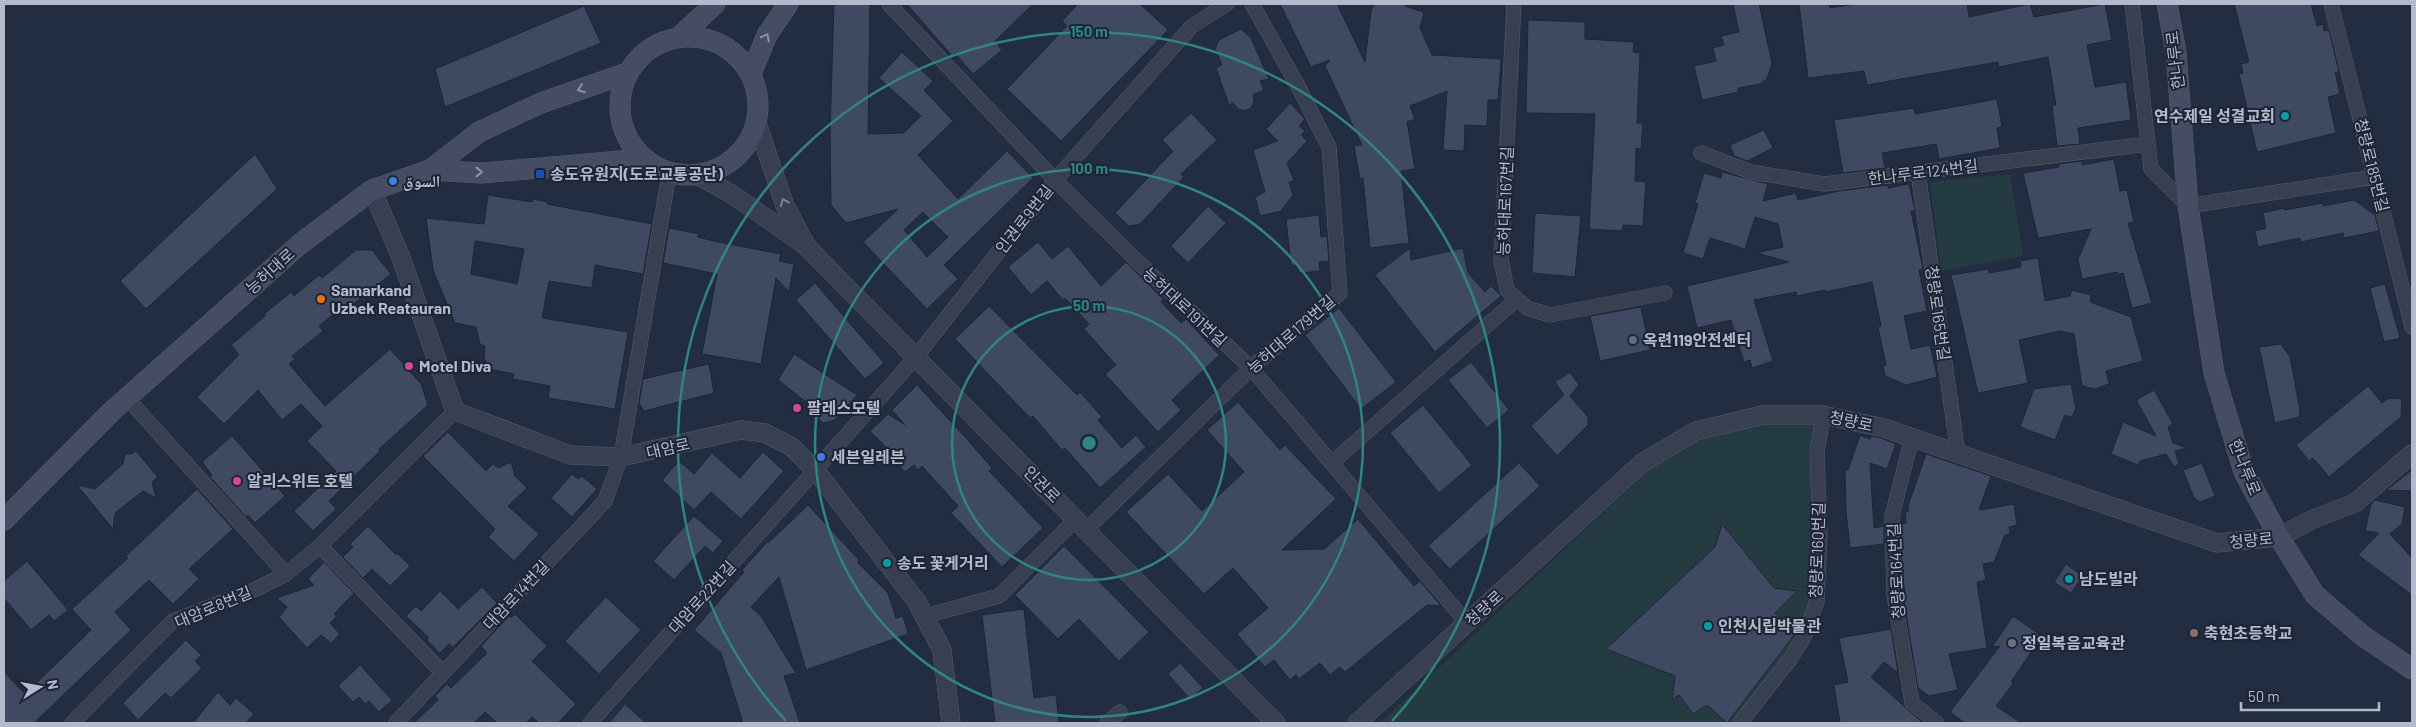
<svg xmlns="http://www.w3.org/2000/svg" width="2416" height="727" font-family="Barlow,'Noto Naskh Arabic','Noto Sans KR',sans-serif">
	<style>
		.green { fill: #253b42 }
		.building { fill: #3f4961; stroke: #1e2637; fill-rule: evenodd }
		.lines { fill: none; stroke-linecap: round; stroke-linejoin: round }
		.minor-casing { stroke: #555d6e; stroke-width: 15 }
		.tertiary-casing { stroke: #555d6e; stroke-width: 19 }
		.secondary-casing { stroke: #555d6e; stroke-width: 21 }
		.minor { stroke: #373f50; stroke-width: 14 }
		.tertiary { stroke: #373f50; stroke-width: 18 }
		.secondary { stroke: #454d64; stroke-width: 20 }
		.oneway { stroke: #8d94a7 }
		.oneway2 { stroke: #7c8394 }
		.ring { fill: none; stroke: #308481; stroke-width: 2.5 }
		.culture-dot { fill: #0f9aa8; stroke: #1c2435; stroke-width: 2 }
		.transit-dot { fill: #1a4fb4; stroke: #1c2435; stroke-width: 2 }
		.shop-dot { fill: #3f7fe0; stroke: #1c2435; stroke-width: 2 }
		.food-dot { fill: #e8710a; stroke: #1c2435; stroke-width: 2 }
		.service-dot { fill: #5c6f8a; stroke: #1c2435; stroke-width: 2 }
		.hotel-dot { fill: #d1479c; stroke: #1c2435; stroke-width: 2 }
		.education-dot { fill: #8d6e63; stroke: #1c2435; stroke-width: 2 }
		.worship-dot { fill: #6b7280; stroke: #1c2435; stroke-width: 2 }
		.labels { text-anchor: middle; stroke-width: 4; stroke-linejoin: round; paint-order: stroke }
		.street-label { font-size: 16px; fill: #b4bacb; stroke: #1c2435 }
		.poi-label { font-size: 16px; font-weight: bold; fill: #b4bacb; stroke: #1c2435; text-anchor: start }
		.centre { fill: #308481; stroke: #1c2435; stroke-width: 2.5 }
		.ring-label { font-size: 15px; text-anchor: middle; font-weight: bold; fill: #308481; stroke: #1c2435; stroke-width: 4; stroke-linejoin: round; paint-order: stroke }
	</style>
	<rect width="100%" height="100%" fill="#232d41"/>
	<path class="green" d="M2010,174L2023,256L1941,271L1930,182Z
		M1816,423L1810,455L1812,599L1801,629L1789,650L1732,723H1380L1648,471L1701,440L1760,424Z"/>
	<path class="building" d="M834,4H870L868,134L904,133L921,116L879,78L902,52L933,81L924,90L953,121L918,155L958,199L1007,151L1033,178L944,265L958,279L927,309L863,242L898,209L846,223L831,205L830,134ZM923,212L948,237L927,257L904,230Z
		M907,4H1033L995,41L1002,50L973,74L955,53L952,56Z
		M1078,4H1140L1168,30L1061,141L1007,89L1067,26L1062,21Z
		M1280,4H1337L1365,62L1371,11L1374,4H1404L1407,7L1424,12L1420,28L1432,55L1501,59L1498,100H1488L1487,126L1465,125L1464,151L1443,150L1447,91L1410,106L1415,119L1407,122L1415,169L1401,171L1409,243L1370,248L1363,178L1360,179L1354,146L1362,145L1325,66L1330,60L1311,67Z
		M1733,4H1759L1772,63L1767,79L1760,84L1738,88V92L1702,100L1694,66L1716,61L1713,48L1724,45L1721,36L1739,32Z
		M1799,4H1829L1830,8L1856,4H1967L1969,17L2030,4L2034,17L2105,4L2112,40L2087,45L2095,87L2126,82L2131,120L2078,128L2080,144L2057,146L2052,105H2056L2048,57L1999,67L1998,62L1867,85L1864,71L1808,78Z
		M2234,4H2311L2317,26L2323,24L2324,31L2329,30L2339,72H2335L2340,94L2328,97L2336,133L2257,152L2239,74L2243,73L2241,64L2249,62Z
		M584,6L601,43L445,107L435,69Z
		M1528,20L1585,22V39L1634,42L1633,52L1640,53L1637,123H1643L1641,149L1636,148L1635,181L1646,182L1643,226L1623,225L1622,231L1589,229L1595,114L1526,113Z
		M1241,29L1251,38L1269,79L1260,81L1264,90L1253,95L1254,101L1251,108L1244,111L1238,109L1233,103L1229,105L1216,68L1222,65L1215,48L1219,40Z
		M1997,99L2002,127L1997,128L2000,148L1939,159L1936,144L1882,153L1885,168L1843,173L1834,120L1914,108L1915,114Z
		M1290,103L1305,119L1299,126L1305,131L1301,135L1307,141L1287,163L1294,181L1289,182L1293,195L1281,211L1260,216L1255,197L1265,192L1253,150L1278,141L1266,129Z
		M1191,113L1217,140L1181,174L1184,177L1140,224L1129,226L1115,213L1173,151L1162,140Z
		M1764,130L1773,148L1747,161L1734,156L1730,145Z
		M255,154L277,189L146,309L120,281Z
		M2114,159L2120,191L2127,190L2134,222L2128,223L2152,303L2132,308L2123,273L2118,274L2117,272L2082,279L2078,259L2091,229L2038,238L2023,173L2059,167V164L2082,161V165Z
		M1722,172L1768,184L1763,201L1796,193L1798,200L1839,191L1888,185V188L1909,184L1915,210L1911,211L1923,269L1919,270L1927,311L1904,316L1911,349L1930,345L1937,377L1906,385L1885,376L1883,366L1886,365L1878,327L1881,326L1872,282L1825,292V290L1797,296L1796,292L1754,300L1773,361L1752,368L1750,360L1744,362L1731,320L1697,328L1687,286L1789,262L1757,253L1783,247L1778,224L1755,217L1745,249L1710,238L1703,259L1683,253L1698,204L1695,203L1704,173L1721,178Z
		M488,195L532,202L533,199L548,202L547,204L652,224L643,274L595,265L592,288L549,281L542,318L628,332L615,409L548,398L550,386L513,379L514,374L489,369L484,357L485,346L480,344L476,327L455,323L433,270L426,218L484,224ZM475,241L524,249L517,284L471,274Z
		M2354,200L2375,215L2379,231L2344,238L2343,233L2301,242L2300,238L2258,247L2255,231L2266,228L2263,213L2284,208L2285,210L2323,203V206Z
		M1208,206L1226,223L1188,263L1171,246Z
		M1535,213L1581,216L1575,277L1532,273Z
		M1319,215L1321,237L1327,236L1329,261L1319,262L1320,271L1299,273L1298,265H1291L1286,219Z
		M669,228L699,234L698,237L718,242L781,254L779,261L794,264L789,292L776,278L761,364L702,354L717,274L663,263Z
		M1038,242L1052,259L1068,246L1101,286L1126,262L1163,299L1161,302L1181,323L1186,319L1219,355L1172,400L1181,410L1158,432L1105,374L1116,365L1084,329L1089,324L1065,298L1063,300L1047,281L1031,295L1008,267Z
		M1410,248L1411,260L1463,248L1468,273L1485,292L1491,286L1501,296L1435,352L1375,275Z
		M356,250H372L391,274L351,306L348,302L319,326L323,331L292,356L295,359L289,364L325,406L390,349L421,384L428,405L379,449L380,451L329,501L336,509L313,531L294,511L336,471L307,441L322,426L301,404L282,420L258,390L224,424L197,397L239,355L231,345L265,316L264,314L291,292L294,296L319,275L322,278Z
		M2038,258L2045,301L2070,296L2072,290L2091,295L2090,302L2131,317L2143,361L2106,371L2109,384L2095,389L2082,386L2074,334L2060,331L2019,340L2028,383L1978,393L1951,275L1989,269V273L2021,267L2020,261Z
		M815,283L884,363L865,379L796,300Z
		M2385,284L2400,338L2384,342L2370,288Z
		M989,306L1077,395L1080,392L1102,417L1098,420L1122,448L1136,435L1146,447L1100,488L1065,448L1062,450L1033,416L1030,418L955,339Z
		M1641,307L1650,350L1600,361L1590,316Z
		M1339,308L1396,382L1361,409L1305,335Z
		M2281,344L2290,357L2300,410L2299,417L2275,423L2259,347Z
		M794,354L857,395L835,420L823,423L819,419L815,409L778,380Z
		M1471,362L1509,410L1487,428L1448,380Z
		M709,364L714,393L644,411L639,403L643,379Z
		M1570,372L1579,385L1570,396L1588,417V425L1557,456L1531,426L1564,395L1555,382Z
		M2071,384L2076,408L2072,417L2065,415L2055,440L2020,427L2034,389Z
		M917,385L965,437L992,468L989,471L1043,528L1002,567L951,513L958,506L922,466L918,470L914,465L905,472L890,455L892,453L870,431L888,414L905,425L892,410Z
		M2368,386L2382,403L2389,398L2402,399L2401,417L2329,477L2313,458L2309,461L2296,445Z
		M2154,390L2173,424L2168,427L2173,443L2187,448L2175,451L2179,464L2174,467L2166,454L2140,461L2138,465L2111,454L2123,422L2156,436L2136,400Z
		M1238,402L1280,450L1285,445L1336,499L1282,550L1324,549L1358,519L1414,586L1420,581L1441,606L1427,605L1345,672L1340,667L1330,675L1320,663L1299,679L1296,675L1290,680L1274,660L1265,667L1237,634L1268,608L1233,568L1204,594L1126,512L1168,474L1202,511L1244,472L1207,430Z
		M1423,405L1472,465L1439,493L1390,433Z
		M448,432L486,471L493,464L498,468L511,462L515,476L527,488L508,506L539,534L514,561L488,537L495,529L423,456Z
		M1860,435L1870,439L1871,436L1881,438L1896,444L1887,469L1870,463L1874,528L1884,526V544L1850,548L1846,511L1845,470H1848Z
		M232,436L285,496L255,523L248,515L246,517L210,477L212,475L202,462Z
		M136,451L158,477L152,482L156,498L143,491L115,513L113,529L77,485L95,489L123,464L125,454H132Z
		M763,452L784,471L741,519L711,492L694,510L662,480L679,461L694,474L712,453L740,478Z
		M1926,454L1991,476L1979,510L2014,504L2017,525L2009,527L2010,534L2005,535L1994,562L1983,564L1986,580L1977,582L1987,648L1949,654L1958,690L1929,696L1918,688L1904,601L1903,596H1906L1902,579L1901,524L1906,523L1905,512L1909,511L1908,506Z
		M1519,463L1540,486L1450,569L1428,546Z
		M2202,463L2215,496L2200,502L2194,498L2183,470Z
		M2412,470V491L2386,490L2393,485Z
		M572,474L578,479L582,476L597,489L572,517L551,498Z
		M197,489L233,529L189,569L199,579L173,604L149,580L115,612L131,630L34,723H4V672L25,694L91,630L72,609L128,558L126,556Z
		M2375,500L2405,507L2402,524L2390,534L2412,558V595L2358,555L2379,533L2365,531L2371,504Z
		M808,505L859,560L857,562L888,593L896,618L903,616L908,634L806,670L779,577L751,607L761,616L796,673L784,676L800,723H743L721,653L694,630L744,572L742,570L767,542L768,543Z
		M694,516L723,541L713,553L705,546L674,580L653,561Z
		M1722,524L1774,588L1797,591L1775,613L1795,634L1727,723L1707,705L1693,714L1679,695L1672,700L1675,676L1606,649L1715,547Z
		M368,526L396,555L398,554L410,566L390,586L372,569L363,578L343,557L353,547L350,544Z
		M1064,546L1149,632L1119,661L1079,619L1058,639L1015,595Z
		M27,561L68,610L54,621L49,615L31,630L4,598V581Z
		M324,562L354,593L334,614L337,616L330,623L340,634L331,643L321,635L307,648L279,617L287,607L277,598L314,585L308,579Z
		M2066,564L2083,576L2071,593L2054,582Z
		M482,587L497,603L453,647L449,644L440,653L427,640L429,638L406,616L416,606L421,611L440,591L458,609Z
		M606,597L641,630L599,674L565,641Z
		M1024,609L1034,698L1056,695L1059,723H995L982,615Z
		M515,614L547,646L532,661L576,704L558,723H539L532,717L526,723H497L485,712L474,723H414L438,700L435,696L447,684L451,688L487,653L481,646L509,616L511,618Z
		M2013,616L2042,636L2011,682L2013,684L1996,706L2021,723H1965L1950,712L2000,646L1992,647Z
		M1891,629L1898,673L1884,662L1871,677L1923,723H1840L1834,685L1848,682L1839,638Z
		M186,640L201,655L195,661L202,668L171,698L165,693L138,720L123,703Z
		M1180,663L1203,688L1190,699L1168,674Z
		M360,665L392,700L379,712L369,701L365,704L359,697L353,702L338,686Z
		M218,692L230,705L236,698L254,714L246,723H193Z
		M625,704L646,723H609Z"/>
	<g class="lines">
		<defs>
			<path id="minor" d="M889,4L1055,180L1134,258L1251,368L1467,623
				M1514,4L1501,260L1507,290L1527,308L1550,315L1665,293
				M2132,4L2151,169L2188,206L2374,177
				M2331,4L2412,327
				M1701,153L1751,172L1824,184L2148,144
				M1918,172L1958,454
				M127,398L286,574
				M1912,438L1892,516L1894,595L1912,703L1937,723
				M1333,462L1517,299
				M1087,529L1251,368L1340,293L1329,147L1298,86L1252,4
				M320,546L443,673
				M925,616L999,596L1076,519
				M72,723L173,621L256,589L286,574L320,546L455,411
				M396,723L605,501L621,457L669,174
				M590,723L915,358L1055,180L1192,26L1227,4
				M1107,723L1120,712
				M1740,723L1791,658L1805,635L1817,601L1820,534L1817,453L1823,415"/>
			<path id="tertiary" d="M757,123L785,206L805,243
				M699,176L733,195L806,246L1276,723
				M372,190L400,255L455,411L570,455L621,457L741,430L765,433L792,447L816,471L917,602L942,650L951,723
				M1357,723L1642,463L1696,431L1763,415H1823L1884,428L2217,543L2279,537L2311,520L2355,503L2412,454"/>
			<path id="secondary" d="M2167,4L2176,52L2188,206L2214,373L2244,472L2279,537L2315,595L2363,636L2412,669
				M620 106a69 69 0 1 1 138 0a69 69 0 1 1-138 0Z
				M679,37L715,4
				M751,74L767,35L788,4
				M430,170L481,173L643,159
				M4,520L112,411L300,244L372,190L430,170L479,132L541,103L627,73"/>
		</defs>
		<use href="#minor" class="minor-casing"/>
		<use href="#tertiary" class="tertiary-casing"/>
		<use href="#secondary" class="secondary-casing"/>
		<use href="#minor" class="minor"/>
		<use href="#tertiary" class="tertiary"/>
		<use href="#secondary" class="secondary"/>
	</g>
	<defs><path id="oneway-chevron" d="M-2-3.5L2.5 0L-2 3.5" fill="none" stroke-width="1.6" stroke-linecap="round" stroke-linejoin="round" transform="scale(1.25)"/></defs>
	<g class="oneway">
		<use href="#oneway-chevron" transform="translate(766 37) rotate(-63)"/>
		<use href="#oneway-chevron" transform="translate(581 89) rotate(161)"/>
		<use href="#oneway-chevron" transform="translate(479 172)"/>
	</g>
	<use class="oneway2" href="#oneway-chevron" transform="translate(784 202) rotate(-113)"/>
	<g class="ring">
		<circle cx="1089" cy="443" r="137"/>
		<circle cx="1089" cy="443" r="274"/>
		<path d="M786 721A411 411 0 1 1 1392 721"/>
	</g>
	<g class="culture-dot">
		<circle cx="2285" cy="116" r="5"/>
		<circle cx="887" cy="563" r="5"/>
		<circle cx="2069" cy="579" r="5"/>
		<circle cx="1708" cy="626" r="5"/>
	</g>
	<rect class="transit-dot" x="535" y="169" width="10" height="10" rx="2.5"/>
	<g class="shop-dot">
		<circle cx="393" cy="181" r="5"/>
		<circle cx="821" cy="457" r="5"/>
	</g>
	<circle class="food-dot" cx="321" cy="299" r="5"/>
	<circle class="service-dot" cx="1633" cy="340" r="5"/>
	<g class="hotel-dot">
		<circle cx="409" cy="366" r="5"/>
		<circle cx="797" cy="408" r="5"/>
		<circle cx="237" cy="481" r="5"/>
	</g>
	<circle class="education-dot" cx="2194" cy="633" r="5"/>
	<circle class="worship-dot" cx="2012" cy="643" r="5"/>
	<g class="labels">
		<g class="street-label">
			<text transform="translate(2175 60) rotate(-97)" y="6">한나루로</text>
			<text transform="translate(2372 165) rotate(76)" y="6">청량로185번길</text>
			<text transform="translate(1923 172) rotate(-7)" y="6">한나루로124번길</text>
			<text transform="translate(1505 201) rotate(-88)" y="6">능허대로167번길</text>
			<text transform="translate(1024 219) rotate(-52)" y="6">인권로9번길</text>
			<text transform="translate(270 271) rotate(-42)" y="6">능허대로</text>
			<text transform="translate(1185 307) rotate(43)" y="6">능허대로191번길</text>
			<text transform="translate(1938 313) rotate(82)" y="6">청량로165번길</text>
			<text transform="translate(1291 334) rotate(-41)" y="6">능허대로179번길</text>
			<text transform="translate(1851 421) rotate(12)" y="6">청량로</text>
			<text transform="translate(668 448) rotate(-13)" y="6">대암로</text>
			<text transform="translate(2245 467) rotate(68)" y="6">한나루로</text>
			<text transform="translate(1042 484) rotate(45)" y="6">인권로</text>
			<text transform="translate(2251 540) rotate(-6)" y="6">청량로</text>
			<text transform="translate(1817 550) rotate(-88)" y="6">청량로160번길</text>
			<text transform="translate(1896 571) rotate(-93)" y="6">청량로164번길</text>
			<text transform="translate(516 595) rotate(-47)" y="6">대암로14번길</text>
			<text transform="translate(702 597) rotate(-48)" y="6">대암로22번길</text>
			<text transform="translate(213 607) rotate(-23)" y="6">대암로8번길</text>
			<text transform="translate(1484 608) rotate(-42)" y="6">청량로</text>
		</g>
		<g class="poi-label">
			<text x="2275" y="122" text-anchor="end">연수제일 성결교회</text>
			<text x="550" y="180">송도유원지(도로교통공단)</text>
			<text x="403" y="187">السوق</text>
			<text x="331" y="296">Samarkand<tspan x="331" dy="18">Uzbek Reatauran</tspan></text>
			<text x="1643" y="346">옥련119안전센터</text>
			<text x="419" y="372">Motel Diva</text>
			<text x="807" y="414">팔레스모텔</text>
			<text x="831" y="463">세븐일레븐</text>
			<text x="247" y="487">알리스위트 호텔</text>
			<text x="897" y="569">송도 꽃게거리</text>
			<text x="2079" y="585">남도빌라</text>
			<text x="1718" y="632">인천시립박물관</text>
			<text x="2204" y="639">축현초등학교</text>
			<text x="2022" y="649">정일복음교육관</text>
		</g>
	</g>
	<circle cx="1089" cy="443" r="8" class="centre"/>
	<g class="ring-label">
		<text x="1089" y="37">150 m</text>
		<text x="1089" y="174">100 m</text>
		<text x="1089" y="311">50 m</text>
	</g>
	<rect width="2416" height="727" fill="none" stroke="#b4bacb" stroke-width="10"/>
	<g transform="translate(40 687) rotate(79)" stroke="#1c2435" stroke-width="4" paint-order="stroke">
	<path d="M0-4L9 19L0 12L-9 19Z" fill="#b4bacb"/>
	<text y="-8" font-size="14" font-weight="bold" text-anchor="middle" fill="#b4bacb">N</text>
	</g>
	<path d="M2241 702v8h138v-8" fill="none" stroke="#b4bacb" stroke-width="2.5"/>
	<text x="2248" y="702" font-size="15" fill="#b4bacb" stroke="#1c2435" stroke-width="4" paint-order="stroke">50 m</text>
</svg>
